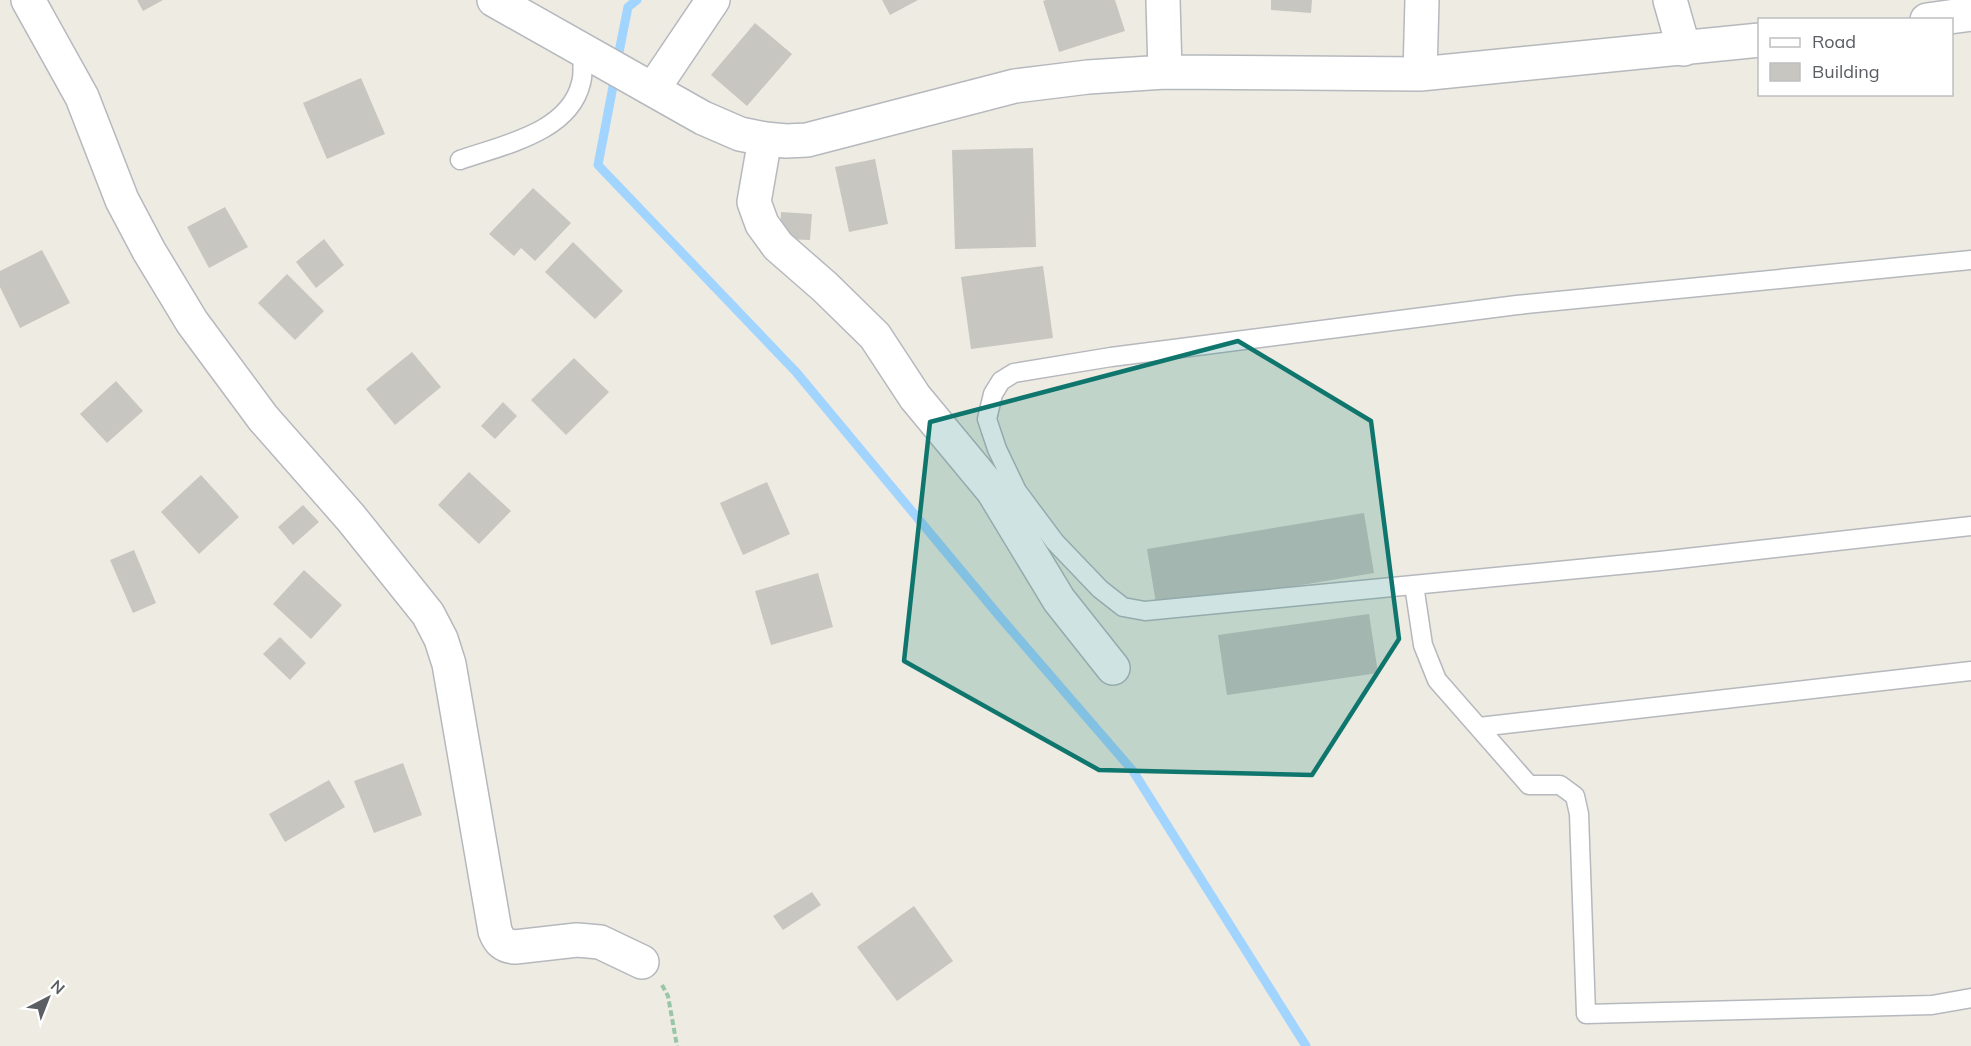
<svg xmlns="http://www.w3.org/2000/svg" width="1971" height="1046" font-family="Mulish,sans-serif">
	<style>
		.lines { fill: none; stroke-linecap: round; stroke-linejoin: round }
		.stream { stroke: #a1d4ff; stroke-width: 9 }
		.building { fill: #c8c6c0 }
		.service-casing { stroke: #b5b8bd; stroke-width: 21 }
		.minor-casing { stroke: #b5b8bd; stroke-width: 36 }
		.path { stroke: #98c6a6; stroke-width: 4; stroke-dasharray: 6 3; stroke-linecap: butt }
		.service { stroke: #fff; stroke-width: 18 }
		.minor { stroke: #fff; stroke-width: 33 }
		.marked { fill: #0f766e; fill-opacity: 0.2; stroke: #0f766e; stroke-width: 4.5; stroke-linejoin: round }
	</style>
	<rect width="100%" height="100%" fill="#eeebe2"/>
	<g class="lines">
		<path class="stream" d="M617,62L628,7L637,0
			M615,76L598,165L796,372L1000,617L1133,771L1306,1046"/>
	</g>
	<path class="building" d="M137,0H163L143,11Z
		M882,0H918L890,15Z
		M1046,0H1115L1125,31L1059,52L1043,1Z
		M1271,0H1312L1311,13L1271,10Z
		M755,23L792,54L747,106L711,75Z
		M361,78L385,134L327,159L303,103Z
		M1033,148L1036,247L955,249L952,150Z
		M875,159L888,224L849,232L835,167Z
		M533,188L571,223L535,261L521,248L514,256L489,234Z
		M225,207L248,247L209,268L187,227Z
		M781,212L812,214L810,240L780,239Z
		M324,239L344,265L316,288L296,262Z
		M573,242L623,291L595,319L545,272Z
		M42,250L70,303L20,328L0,287V271Z
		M1043,266L1053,338L971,349L961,277Z
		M287,274L324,311L295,340L258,303Z
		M412,352L441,387L395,425L366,389Z
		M574,358L609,392L566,435L531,400Z
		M116,381L143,411L107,443L80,414Z
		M503,402L517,416L495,439L481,426Z
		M469,472L511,511L479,544L438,505Z
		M201,475L239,517L199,554L161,512Z
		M767,482L790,534L743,555L720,503Z
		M303,505L319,522L293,545L278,527Z
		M1364,513L1374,573L1157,609L1147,549Z
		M134,550L156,603L133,613L110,560Z
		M304,570L342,605L311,639L273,604Z
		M818,573L833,627L771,645L755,591Z
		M1369,614L1378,673L1227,695L1218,635Z
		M280,637L306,663L290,680L263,654Z
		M403,763L422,815L374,833L354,781Z
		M329,780L345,807L285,842L269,814Z
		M812,892L821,905L783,930L773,916Z
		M914,906L953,961L897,1001L857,947Z"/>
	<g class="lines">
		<defs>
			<path id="service" d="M460,160C502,145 569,133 581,83C584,73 582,60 582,50
				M1971,260L1517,305L1111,357L1014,373L1001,381L993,394L987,419L997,449L1017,491L1055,542L1100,589L1123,607L1145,611L1660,561L1971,526
				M1414,585L1423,645L1437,680L1529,785H1560L1575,796L1579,814L1586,1014L1932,1005L1971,998
				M1479,727L1971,671"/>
			<path id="minor" d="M28,0L82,97L122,200L149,251L192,322L263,418L351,518L428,614L441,639L449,664L495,931C499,941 503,946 515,947L577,940L600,942L642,962
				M494,0L703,118L740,134L765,139L786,141L807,140L1015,86L1088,77L1165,72L1420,74L1760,40
				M1163,0L1165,72
				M1670,0L1684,49
				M1927,20L1971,14
				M1420,74L1422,0
				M653,89L713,0
				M765,139L754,202L762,224L778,246L825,287L875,336L915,397L993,491L1059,600L1113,668"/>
		</defs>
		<use href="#service" class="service-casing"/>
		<use href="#minor" class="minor-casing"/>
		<path class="path" d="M662,985L668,996L677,1046"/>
		<use href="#service" class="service"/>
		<use href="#minor" class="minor"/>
	</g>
	<path class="marked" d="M1238,341L1371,421L1399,639L1312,775L1099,770L904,661L930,422Z"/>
	<rect x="1758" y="18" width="195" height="78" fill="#ffffff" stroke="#bdbfc1" stroke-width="1.5"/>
	<rect x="1770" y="38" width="30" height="9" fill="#ffffff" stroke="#bdbfc1" stroke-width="1.5"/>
	<text x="1812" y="48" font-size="18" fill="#5b5e63">Road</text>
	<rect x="1770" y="63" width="30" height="18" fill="#c8c6c0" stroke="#bdbfc1" stroke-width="1.5"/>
	<text x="1812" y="78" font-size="18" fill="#5b5e63">Building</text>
	<g transform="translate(48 998) rotate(42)" stroke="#ffffff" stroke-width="4.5" paint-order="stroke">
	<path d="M0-4.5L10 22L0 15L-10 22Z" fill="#5b5e63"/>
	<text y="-9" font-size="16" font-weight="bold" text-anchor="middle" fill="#5b5e63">N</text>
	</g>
</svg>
